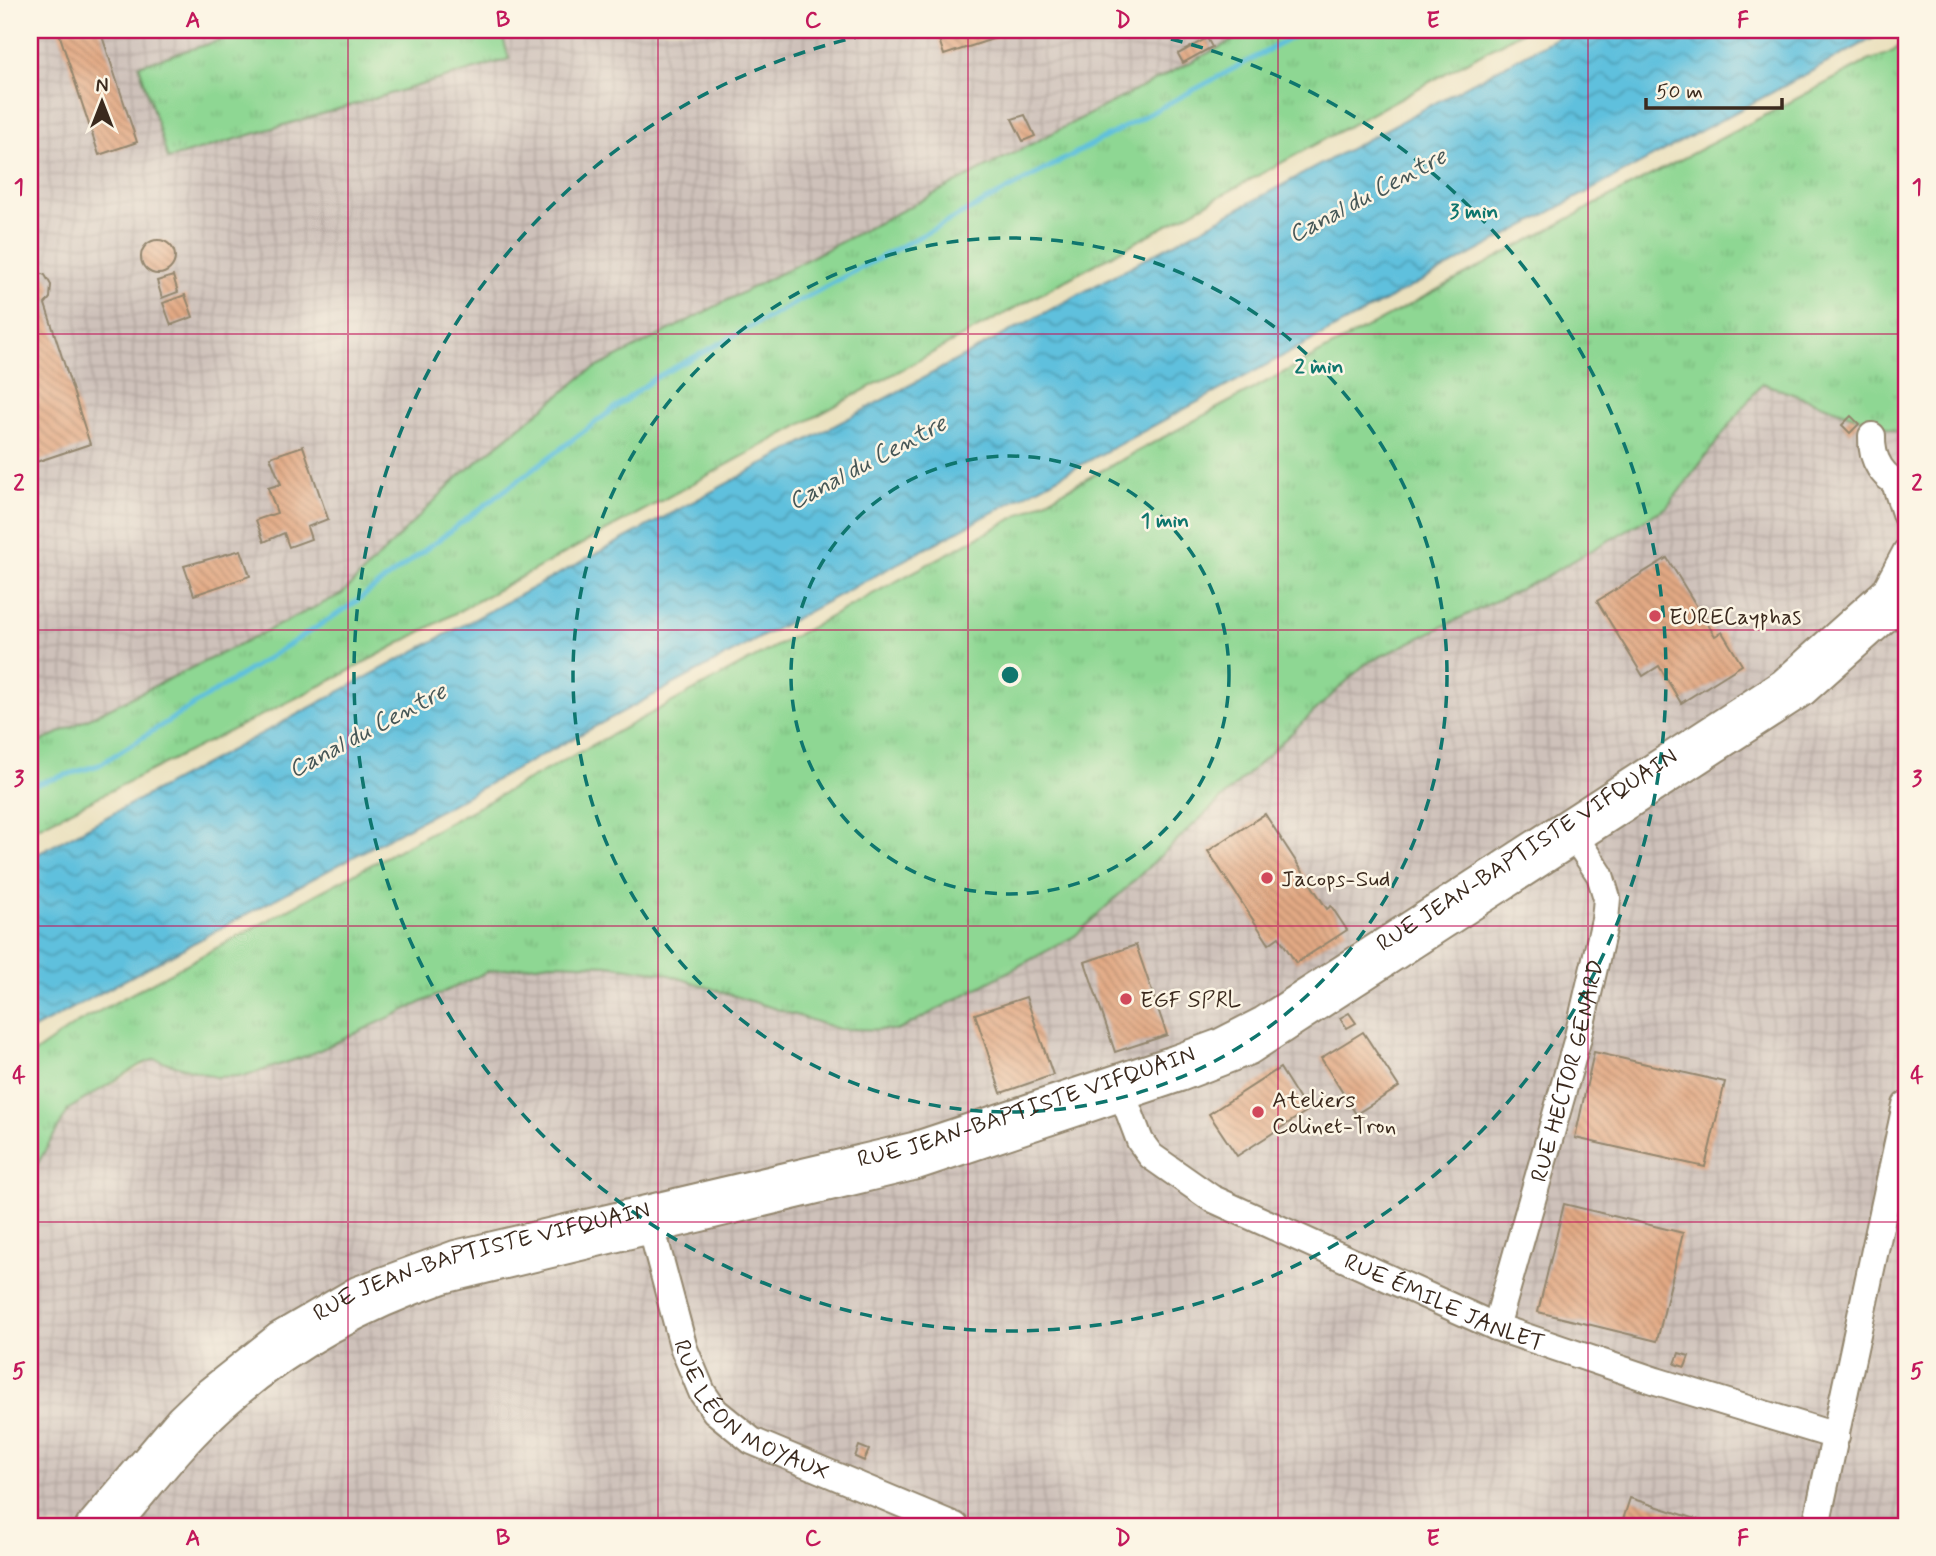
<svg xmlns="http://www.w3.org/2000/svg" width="1936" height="1556" font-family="Mynerve,sans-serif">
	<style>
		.industrial { fill: url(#industrial-grid) }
		.grass { fill: url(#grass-tufts); stroke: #648058; stroke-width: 2 }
		.water { fill: url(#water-waves); stroke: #4c757e; stroke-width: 2 }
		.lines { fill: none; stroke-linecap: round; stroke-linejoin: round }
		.stream { stroke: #5ec0dd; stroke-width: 5 }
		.building { fill: url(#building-back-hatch) }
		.minor-casing { stroke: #93866e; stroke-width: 30 }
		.minor { stroke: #fff; stroke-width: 26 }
		.grid { fill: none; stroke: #c2185b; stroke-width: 2; stroke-opacity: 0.55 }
		.ring { fill: none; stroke: #0f766e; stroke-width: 3.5; stroke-dasharray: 12 9 }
		.poi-dot { fill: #d1495b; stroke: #fcf5e5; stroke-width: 2.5 }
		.labels { text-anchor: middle; stroke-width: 5; stroke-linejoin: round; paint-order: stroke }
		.poi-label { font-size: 23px; fill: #3b2a1e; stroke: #fcf5e5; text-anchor: start }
		.street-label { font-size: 23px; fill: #3b2a1e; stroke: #fcf5e5 }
		.water-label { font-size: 24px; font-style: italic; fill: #465757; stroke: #fcf5e5 }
		.centre { fill: #0f766e; stroke: #fcf5e5; stroke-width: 3.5 }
		.ring-label { font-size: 21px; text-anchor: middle; font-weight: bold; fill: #0f766e; stroke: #fcf5e5; stroke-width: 5; stroke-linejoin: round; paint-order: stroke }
		.neatline { fill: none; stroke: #c2185b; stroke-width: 2.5 }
		.grid-label { font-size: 23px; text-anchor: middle; font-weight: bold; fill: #c2185b }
	</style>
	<defs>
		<pattern id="industrial-grid" width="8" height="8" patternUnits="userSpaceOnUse" patternTransform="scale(1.75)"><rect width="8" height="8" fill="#cec1ba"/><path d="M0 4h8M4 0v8" fill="none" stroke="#b2a69f"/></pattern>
		<pattern id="grass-tufts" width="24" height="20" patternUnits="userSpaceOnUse" patternTransform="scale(1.75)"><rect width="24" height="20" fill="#8ed793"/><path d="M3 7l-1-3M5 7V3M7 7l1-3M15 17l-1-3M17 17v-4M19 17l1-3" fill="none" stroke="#7bb97e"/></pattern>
		<pattern id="water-waves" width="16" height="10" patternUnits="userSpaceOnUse" patternTransform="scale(1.75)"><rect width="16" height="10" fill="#5ec0dd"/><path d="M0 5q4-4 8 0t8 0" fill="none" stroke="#4f9cb3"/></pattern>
		<pattern id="building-back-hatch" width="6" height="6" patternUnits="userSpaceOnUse" patternTransform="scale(1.75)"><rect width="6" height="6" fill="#e2a984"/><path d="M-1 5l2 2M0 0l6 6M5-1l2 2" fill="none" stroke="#b88a6b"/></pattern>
	</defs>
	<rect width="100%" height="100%" fill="#fcf5e5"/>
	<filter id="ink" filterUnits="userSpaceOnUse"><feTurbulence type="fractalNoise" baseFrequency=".0143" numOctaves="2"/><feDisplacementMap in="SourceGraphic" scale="14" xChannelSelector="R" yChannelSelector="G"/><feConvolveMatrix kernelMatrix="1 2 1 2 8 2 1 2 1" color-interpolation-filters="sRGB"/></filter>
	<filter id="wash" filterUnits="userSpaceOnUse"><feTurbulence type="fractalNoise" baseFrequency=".00686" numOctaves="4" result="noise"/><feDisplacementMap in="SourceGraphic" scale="28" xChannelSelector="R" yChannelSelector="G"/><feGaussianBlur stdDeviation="1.57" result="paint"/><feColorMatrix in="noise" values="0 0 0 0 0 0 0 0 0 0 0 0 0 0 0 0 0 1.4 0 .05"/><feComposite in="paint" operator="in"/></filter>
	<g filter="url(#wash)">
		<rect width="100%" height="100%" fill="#ebe1bf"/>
		<path class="industrial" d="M30,30H1521L30,826Z
			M1762,383L1906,435V1526H30V1177L69,1109L155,1059L215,1076L309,1055L489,971L552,963L607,965L663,973L735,995L1075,936L1365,664L1543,578L1667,507Z"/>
		<path class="grass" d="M254,30H501L509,59L168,159L139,65Z
			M1253,30H1525L336,678L30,831V747L342,594L458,477L588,372Z
			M1906,34V435L1762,383L1667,507L1543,578L1365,664L1075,936L899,1030L839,1029L663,973L607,965L552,963L489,971L309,1055L246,1076L215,1077L155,1059L140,1065L69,1109L30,1177V1056L77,1023L1598,203L1870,60C1885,55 1902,51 1906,34Z"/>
		<path class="water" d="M1571,30H1888L30,1031V858Z"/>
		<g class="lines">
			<path class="stream" d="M30,786L99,765L350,606L655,378L1306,30"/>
		</g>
		<g id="blocks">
			<path class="building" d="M58,30H100L137,142L99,155Z
				M161,30H189L164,38Z
				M518,30H543L521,38Z
				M936,30H1007L1008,34L944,55Z
				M1207,38L1212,47L1183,63L1178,54Z
				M1025,115L1035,136L1023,141L1012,119Z
				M141 257a17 17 0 1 1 34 0a17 17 0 1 1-34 0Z
				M30,260L34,271L45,275L51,285L50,298L45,304L90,444L30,464Z
				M173,276L178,292L162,298L157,281Z
				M185,295L193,317L171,325L163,303Z
				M1851,416L1859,424L1850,433L1842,425Z
				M303,446L328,519L307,527L311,539L289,547L284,533L264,542L256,520L277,513L268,488L281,484L270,457Z
				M241,550L250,576L194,595L184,566Z
				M1667,558L1715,636L1722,632L1742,665L1681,703L1659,666L1643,676L1597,601Z
				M1265,814L1327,909L1331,906L1347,930L1296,963L1279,937L1269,944L1208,851Z
				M1136,945L1167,1035L1115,1052L1085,962Z
				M1026,997L1053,1075L1001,1093L975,1014Z
				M1349,1013L1356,1023L1347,1028L1340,1018Z
				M1363,1032L1399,1087L1356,1114L1321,1058Z
				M1594,1052L1725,1082L1705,1167L1575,1138Z
				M1280,1068L1307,1111L1237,1156L1209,1114Z
				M1564,1204L1683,1233L1657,1341L1538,1312Z
				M1679,1353L1689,1356L1685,1367L1675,1364Z
				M859,1446L869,1450L864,1461L855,1457Z
				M1630,1498L1699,1520L1697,1526H1621Z"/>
		</g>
	</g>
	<g filter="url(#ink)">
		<use href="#blocks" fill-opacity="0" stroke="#93866e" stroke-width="2"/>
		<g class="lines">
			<defs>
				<g id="minor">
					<path d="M1872,436C1871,460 1883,480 1906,486"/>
					<path d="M1895,483L1906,516"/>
					<path id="s1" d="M1117,1080L1140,1141L1151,1156L1211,1198L1496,1327L1656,1381L1836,1436"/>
					<path id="s2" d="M648,1215L684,1349L702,1392L715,1411L752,1441L955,1526"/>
					<path id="s3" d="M1496,1327L1577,1041L1605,920L1607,898L1600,875L1568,827"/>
					<path id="s4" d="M89,1526L180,1418L204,1395L278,1336L357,1290L455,1254L913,1146L1174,1059L1218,1043L1263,1020L1782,683L1885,591L1906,552"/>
					<path d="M116,1526C144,1494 170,1459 200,1429C268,1359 351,1312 443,1280L917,1166L1180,1078L1250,1051L1804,692L1906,601"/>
					<path d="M1816,1526L1906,1105"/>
				</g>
			</defs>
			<use href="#minor" class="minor-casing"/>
			<use href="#minor" class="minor"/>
		</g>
	</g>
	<path class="grid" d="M348,30V1526M658,30V1526M968,30V1526M1278,30V1526M1588,30V1526M30,334H1906M30,630H1906M30,926H1906M30,1222H1906"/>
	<g class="ring">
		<circle cx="1010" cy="675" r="219"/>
		<circle cx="1010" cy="675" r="437"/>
		<path d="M1130 30A656 656 0 1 1 890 30"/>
	</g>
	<g class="poi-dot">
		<circle cx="1655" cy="616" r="7"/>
		<circle cx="1267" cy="878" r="7"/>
		<circle cx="1126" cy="999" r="7"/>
		<circle cx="1258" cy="1112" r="7"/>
	</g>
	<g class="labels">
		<g class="poi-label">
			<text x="1669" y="624">EURECayphas</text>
			<text x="1281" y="886">Jacops-Sud</text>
			<text x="1140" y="1007">EGF SPRL</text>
			<text x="1272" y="1107">Ateliers<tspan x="1272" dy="26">Colinet-Tron</tspan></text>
		</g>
		<g class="street-label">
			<text dy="8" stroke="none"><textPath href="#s4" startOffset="1622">RUE JEAN-BAPTISTE VIFQUAIN</textPath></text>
			<text dy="8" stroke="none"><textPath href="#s3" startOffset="266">RUE HECTOR GENARD</textPath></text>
			<text dy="8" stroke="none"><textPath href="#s4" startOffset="1055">RUE JEAN-BAPTISTE VIFQUAIN</textPath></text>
			<text dy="8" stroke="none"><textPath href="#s4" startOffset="488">RUE JEAN-BAPTISTE VIFQUAIN</textPath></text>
			<text dy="8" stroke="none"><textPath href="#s1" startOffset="413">RUE ÉMILE JANLET</textPath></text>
			<text dy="8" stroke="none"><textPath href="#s2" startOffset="234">RUE LÉON MOYAUX</textPath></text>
		</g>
		<g class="water-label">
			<text transform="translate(1367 195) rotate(-28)" y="8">Canal du Centre</text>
			<text transform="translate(867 462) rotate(-28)" y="8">Canal du Centre</text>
			<text transform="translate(367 730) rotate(-28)" y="8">Canal du Centre</text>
		</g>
	</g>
	<circle cx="1010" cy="675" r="10" class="centre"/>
	<g class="ring-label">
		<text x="1474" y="218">3 min</text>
		<text x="1319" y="373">2 min</text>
		<text x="1165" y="527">1 min</text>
	</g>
	<rect width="1936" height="1556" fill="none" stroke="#fcf5e5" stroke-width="77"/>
	<g transform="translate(102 102)" stroke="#fcf5e5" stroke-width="5" paint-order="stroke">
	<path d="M0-5L12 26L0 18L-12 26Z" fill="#3b2a1e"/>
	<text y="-10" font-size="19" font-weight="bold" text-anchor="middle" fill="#3b2a1e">N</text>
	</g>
	<path d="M1646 98v10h136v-10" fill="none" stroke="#3b2a1e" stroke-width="3.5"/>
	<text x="1656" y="98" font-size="21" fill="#3b2a1e" stroke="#fcf5e5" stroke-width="5" paint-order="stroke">50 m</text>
	<rect x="38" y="38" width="1860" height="1480" class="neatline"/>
	<g class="grid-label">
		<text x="193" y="27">A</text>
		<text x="503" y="27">B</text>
		<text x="813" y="27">C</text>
		<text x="1123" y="27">D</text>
		<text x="1433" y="27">E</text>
		<text x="1743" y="27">F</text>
		<text x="19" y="194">1</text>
		<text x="1917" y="194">1</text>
		<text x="19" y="490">2</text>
		<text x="1917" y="490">2</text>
		<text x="19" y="786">3</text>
		<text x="1917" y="786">3</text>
		<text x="19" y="1082">4</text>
		<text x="1917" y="1082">4</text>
		<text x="19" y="1378">5</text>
		<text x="1917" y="1378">5</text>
		<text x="193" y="1545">A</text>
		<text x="503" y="1545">B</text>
		<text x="813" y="1545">C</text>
		<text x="1123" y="1545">D</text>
		<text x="1433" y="1545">E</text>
		<text x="1743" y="1545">F</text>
	</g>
</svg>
